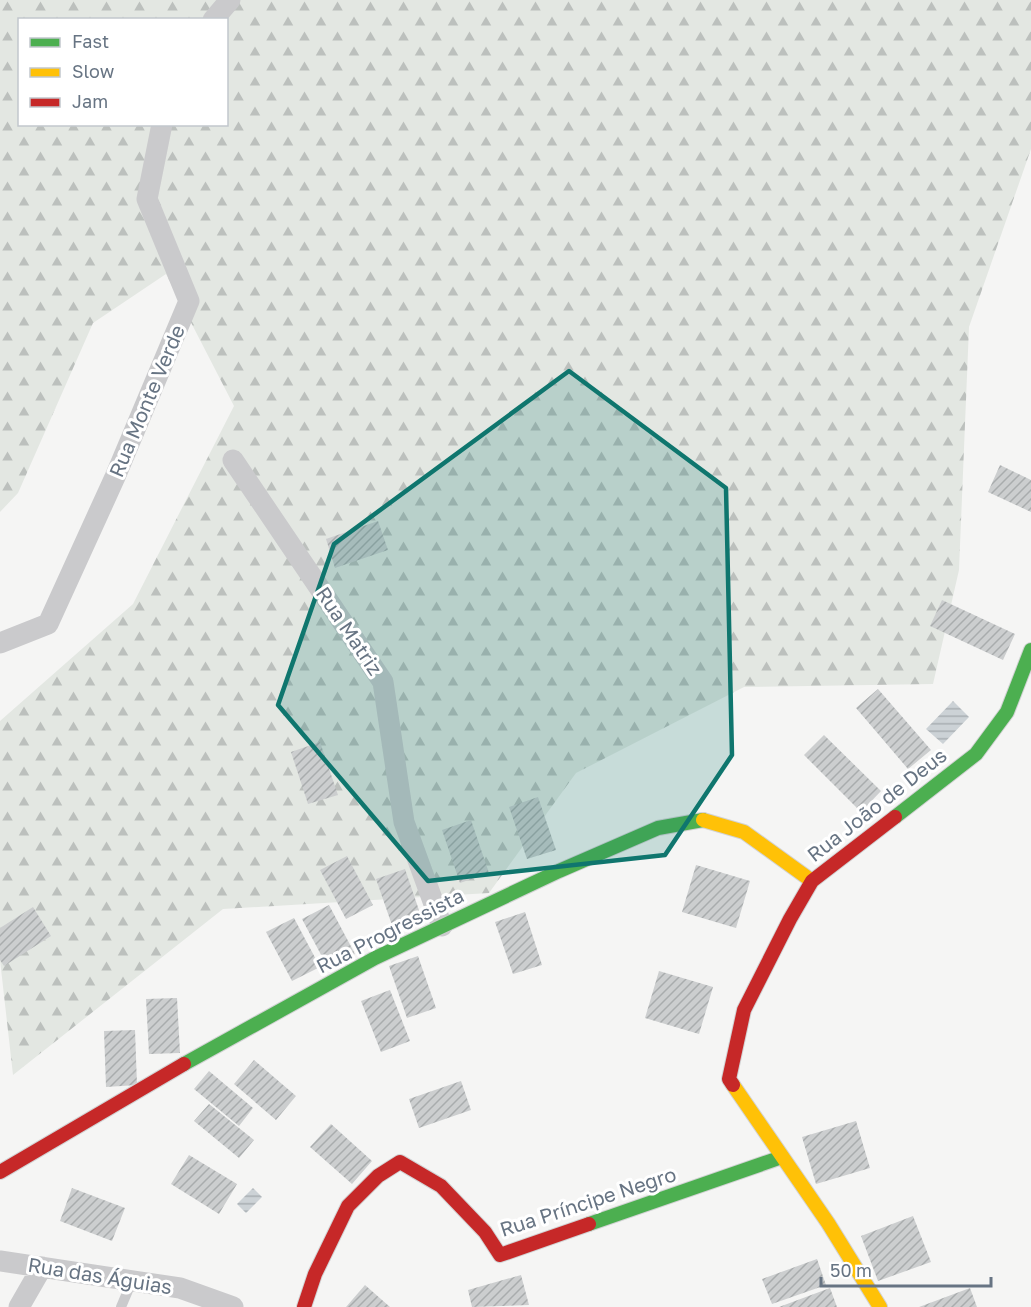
<svg xmlns="http://www.w3.org/2000/svg" width="1031" height="1307" font-family="'Golos Text',sans-serif">
	<style>
		.forest { fill: url(#forest-firs); fill-rule: evenodd }
		.water { fill: url(#water-rules) }
		.building { fill: url(#building-hatch) }
		.lines { fill: none; stroke-linecap: round; stroke-linejoin: round }
		.fast-casing { stroke: #d2d3d4; stroke-width: 16 }
		.slow-casing { stroke: #d2d3d4; stroke-width: 16 }
		.jam-casing { stroke: #d2d3d4; stroke-width: 16 }
		.lane { stroke: #cacacc; stroke-width: 10 }
		.street { stroke: #cacacc; stroke-width: 21 }
		.fast { stroke: #4caf50; stroke-width: 14 }
		.slow { stroke: #ffc107; stroke-width: 14 }
		.jam { stroke: #c62828; stroke-width: 14 }
		.marked { fill: #0f766e; fill-opacity: 0.2; stroke: #0f766e; stroke-width: 4.5; stroke-linejoin: round }
		.labels { text-anchor: middle; stroke-width: 6; stroke-linejoin: round; paint-order: stroke }
		.street-label { font-size: 20px; fill: #677483; stroke: #fff }
	</style>
	<defs>
		<pattern id="forest-firs" width="22" height="20" patternUnits="userSpaceOnUse" patternTransform="scale(1.5)"><rect width="22" height="20" fill="#e3e7e2"/><path d="M5 1l3.5 6h-7zM16 11l3.5 6h-7z" fill="#bcc0bd"/></pattern>
		<pattern id="water-rules" width="6" height="5" patternUnits="userSpaceOnUse" patternTransform="scale(1.5)"><rect width="6" height="5" fill="#ccd2d6"/><path d="M0 2.5h6" fill="none" stroke="#a9afb3"/></pattern>
		<pattern id="building-hatch" width="6" height="6" patternUnits="userSpaceOnUse" patternTransform="scale(1.5)"><rect width="6" height="6" fill="#cccecf"/><path d="M-1 1l2-2M0 6l6-6M5 7l2-2" fill="none" stroke="#a9acad"/></pattern>
	</defs>
	<rect width="100%" height="100%" fill="#f5f5f4"/>
	<path class="forest" d="M0,0H1031V149L969,327L959,570L933,684L744,687L576,773L489,893L223,909L13,1075L0,960V721L133,604L234,406L166,274L93,323L18,493L0,512ZM20,20H226V124H20Z"/>
	<path class="water" d="M953,701L969,717L943,744L926,729Z
		M253,1188L262,1197L246,1213L237,1204Z"/>
	<path class="building" d="M1000,465L1031,480V512L988,492Z
		M378,521L388,550L335,568L326,539Z
		M942,600L1015,634L1003,660L930,626Z
		M878,689L931,750L908,769L856,708Z
		M824,735L881,791L861,812L804,755Z
		M320,742L338,795L308,804L291,752Z
		M538,797L556,850L527,859L509,807Z
		M471,820L489,873L460,883L442,830Z
		M347,856L373,905L346,919L320,870Z
		M696,865L750,881L736,928L682,912Z
		M405,869L423,922L394,931L376,879Z
		M329,905L355,954L328,968L302,919Z
		M33,907L51,936L4,966L0,960V928Z
		M525,912L542,965L513,974L495,922Z
		M294,918L320,967L292,981L266,932Z
		M418,956L436,1008L407,1018L389,966Z
		M659,971L713,987L699,1034L645,1018Z
		M390,990L410,1041L381,1052L361,1001Z
		M177,998L180,1053L149,1054L146,999Z
		M135,1030L137,1085L106,1087L104,1031Z
		M254,1060L296,1096L276,1120L234,1084Z
		M209,1071L253,1108L239,1126L194,1089Z
		M461,1081L471,1110L419,1128L409,1099Z
		M209,1104L254,1140L239,1158L194,1121Z
		M856,1121L870,1168L816,1184L802,1137Z
		M331,1124L372,1161L352,1184L310,1147Z
		M189,1155L237,1184L219,1214L171,1184Z
		M72,1188L125,1208L112,1241L60,1221Z
		M913,1216L931,1262L878,1281L861,1236Z
		M817,1259L826,1285L772,1304L762,1279Z
		M521,1275L529,1305L472,1307L468,1290Z
		M365,1285L390,1307H346Z
		M830,1288L837,1307H779Z
		M970,1288L977,1307H919Z"/>
	<g class="lines">
		<defs>
			<path id="fast" d="M895,817L976,754L1007,712L1031,650
				M184,1064L375,958L559,871L658,828L703,820
				M589,1224L782,1157"/>
			<path id="slow" d="M703,820L744,832L812,881
				M733,1085L828,1223L880,1307"/>
			<path id="jam" d="M733,1085L729,1079L744,1010L790,919L812,881L895,817
				M0,1172L184,1064
				M304,1307L315,1274L348,1206L378,1176L400,1162L441,1186L485,1232L500,1255L589,1224"/>
		</defs>
		<use href="#fast" class="fast-casing"/>
		<use href="#slow" class="slow-casing"/>
		<use href="#jam" class="jam-casing"/>
		<path class="lane" d="M121,1307L132,1281"/>
		<path class="street" d="M213,20L230,0
			M233,460L383,682L404,822L442,926
			M0,643L48,624L115,477L189,301L147,199L162,124
			M0,1261L180,1288L233,1307
			M19,1307L42,1267"/>
		<use href="#fast" class="fast"/>
		<use href="#slow" class="slow"/>
		<use href="#jam" class="jam"/>
	</g>
	<path class="marked" d="M569,371L726,488L732,755L665,855L428,881L278,705L334,544Z"/>
	<g class="labels">
		<g class="street-label">
			<text transform="translate(147 401) rotate(-67)" y="7">Rua Monte Verde</text>
			<text transform="translate(349 631) rotate(56)" y="7">Rua Matriz</text>
			<text transform="translate(877 805) rotate(-38)" y="7">Rua João de Deus</text>
			<text transform="translate(390 931) rotate(-27)" y="7">Rua Progressista</text>
			<text transform="translate(588 1202) rotate(-18)" y="7">Rua Príncipe Negro</text>
			<text transform="translate(100 1276) rotate(9)" y="7">Rua das Águias</text>
		</g>
	</g>
	<rect x="18" y="18" width="210" height="108" fill="#ffffff" stroke="#c2c7cd" stroke-width="1.5"/>
	<rect x="30" y="38" width="30" height="9" fill="#4caf50" stroke="#c2c7cd" stroke-width="1.5"/>
	<text x="72" y="48" font-size="18" fill="#677483">Fast</text>
	<rect x="30" y="68" width="30" height="9" fill="#ffc107" stroke="#c2c7cd" stroke-width="1.5"/>
	<text x="72" y="78" font-size="18" fill="#677483">Slow</text>
	<rect x="30" y="98" width="30" height="9" fill="#c62828" stroke="#c2c7cd" stroke-width="1.5"/>
	<text x="72" y="108" font-size="18" fill="#677483">Jam</text>
	<path d="M821 1277v9h170v-9" fill="none" stroke="#677483" stroke-width="3"/>
	<text x="830" y="1277" font-size="18" fill="#677483" stroke="#ffffff" stroke-width="4.5" paint-order="stroke">50 m</text>
</svg>
